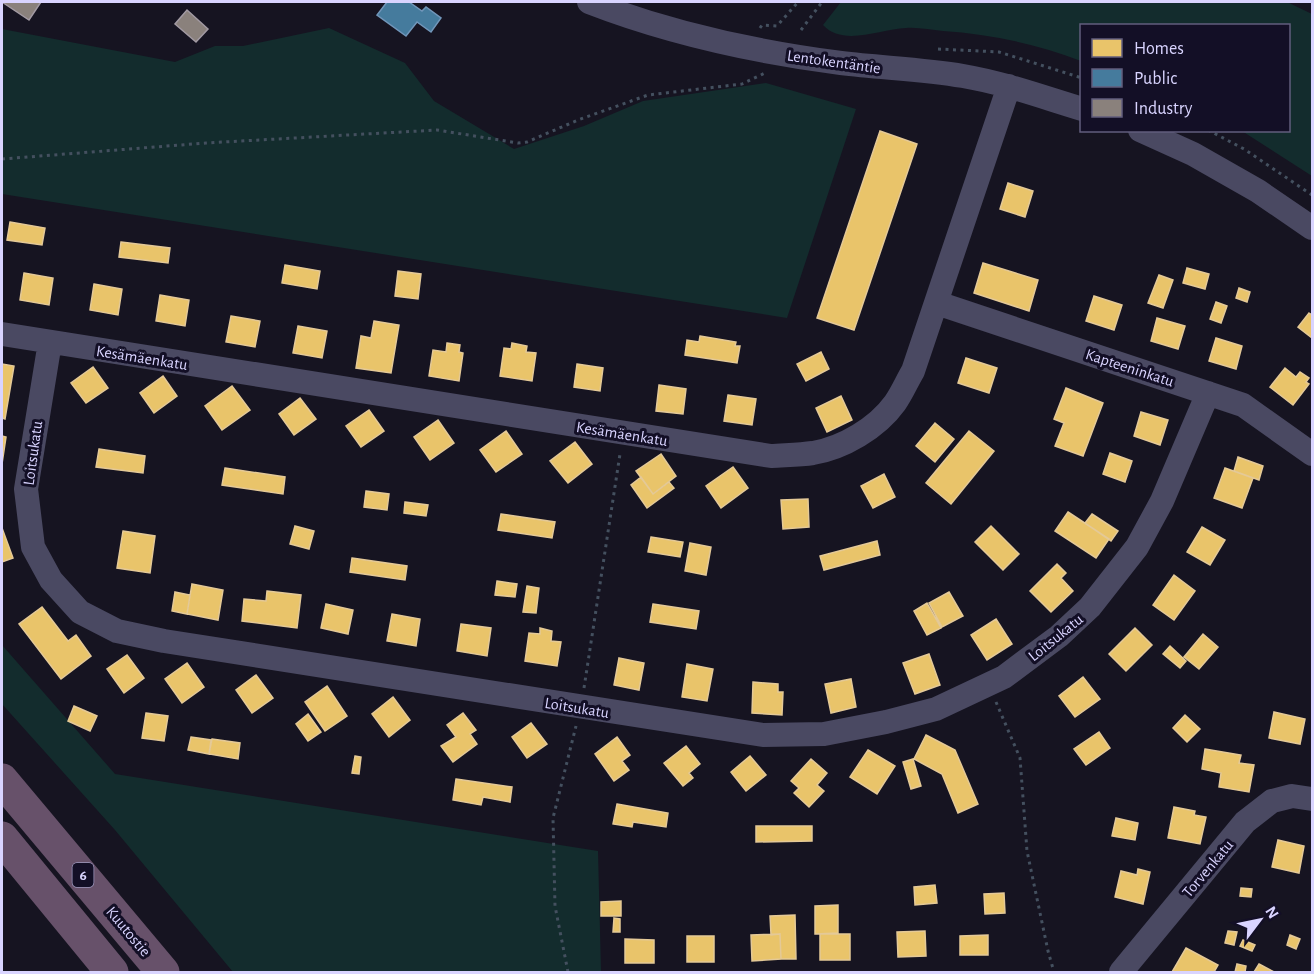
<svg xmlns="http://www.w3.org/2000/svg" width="1314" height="974" font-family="'Alegreya Sans',sans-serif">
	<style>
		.green { fill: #132c2d }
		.homes { fill: #e9c46a; stroke: #e4c997; stroke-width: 1.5 }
		.public { fill: #457b9d; stroke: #7196ba; stroke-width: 1.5 }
		.industry { fill: #8a817c; stroke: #a29aa3; stroke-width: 1.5 }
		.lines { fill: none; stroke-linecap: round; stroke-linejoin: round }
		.path { stroke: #44505f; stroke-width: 3; stroke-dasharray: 3 4.5; stroke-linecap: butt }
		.minor { stroke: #4a4962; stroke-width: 24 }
		.highway { stroke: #67516a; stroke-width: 33 }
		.labels { text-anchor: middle; stroke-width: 6; stroke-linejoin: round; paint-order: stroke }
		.shield { fill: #130f26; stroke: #9e99be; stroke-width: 1.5 }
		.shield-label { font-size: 15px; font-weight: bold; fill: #d9d4ff }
		.street-label { font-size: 16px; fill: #d9d4ff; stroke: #130f26 }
	</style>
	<rect width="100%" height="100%" fill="#161421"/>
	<path class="green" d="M841,2H1287L1312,14V176L1242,131L1288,130V26H1082L1081,61C1037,44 990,34 943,31C931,30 918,27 906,28C880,29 843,47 823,25Z
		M329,28L405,63L434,101L514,149L584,126L643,101L766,83L856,109L787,318L2,194V29L175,62L215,46H243Z
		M2,645L115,774L598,851L601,972H233L115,830L2,704Z"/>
	<path class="homes" d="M880,131L917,144L854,330L817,318Z
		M1008,183L1033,191L1025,217L1000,209Z
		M10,222L45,228L42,245L7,240Z
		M121,242L170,248L168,263L119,257Z
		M983,263L1038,280L1029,311L974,293Z
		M285,265L320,271L317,289L282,283Z
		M1187,268L1209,274L1205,289L1183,283Z
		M398,271L421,274L418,299L395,296Z
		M24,273L53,278L49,305L20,300Z
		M1159,275L1173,280L1163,308L1148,303Z
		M94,284L122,289L118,315L90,310Z
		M1239,288L1250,292L1247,302L1236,298Z
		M160,295L189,300L185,326L156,321Z
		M1094,296L1122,305L1114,330L1086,321Z
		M1216,302L1227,306L1221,323L1210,319Z
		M1309,313L1312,315V338L1298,327Z
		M231,316L260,321L255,347L226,342Z
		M1157,318L1185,326L1178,349L1151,341Z
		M374,321L399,325L391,373L356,368L361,336L371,338Z
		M298,326L327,331L322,358L293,353Z
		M700,336L736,342L735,346H740L737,363L685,355L687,340L699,342Z
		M1216,338L1242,346L1236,369L1209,361Z
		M447,343L460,345L459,352L463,353L459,381L429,376L433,350L446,352Z
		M512,343L527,346L526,352L536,353L532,381L500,376L504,348L511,349Z
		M821,352L829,369L806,381L797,364Z
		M966,358L997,368L989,393L958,383Z
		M2,364L14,366L5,419L2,418Z
		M577,364L603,368L600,391L574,387Z
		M93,367L108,388L86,403L71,383Z
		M1285,368L1296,377L1300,372L1309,378L1306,382L1309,384L1293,405L1270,387Z
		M163,376L177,396L154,413L140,393Z
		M659,385L686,389L683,414L656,411Z
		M232,386L250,410L222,430L205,406Z
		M1066,388L1103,403L1083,456L1055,446L1064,423L1054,419Z
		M728,395L756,399L752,425L724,421Z
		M841,396L852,420L827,432L816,408Z
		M300,398L316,419L294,435L279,414Z
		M369,410L384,431L361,447L346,426Z
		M1141,412L1168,420L1160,445L1134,436Z
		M438,420L454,443L430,460L414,437Z
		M935,423L954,439L935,462L916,446Z
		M506,431L522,454L496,472L480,450Z
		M969,431L994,451L951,504L926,483Z
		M2,436L6,437L2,464Z
		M575,442L592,464L568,483L550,461Z
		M99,449L145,456L143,473L96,467Z
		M1110,453L1132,461L1125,482L1103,474Z
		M661,454L676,476L653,494L636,471Z
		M1238,457L1263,466L1259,480L1234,471Z
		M733,467L748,488L721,508L706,486Z
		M225,468L285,477L283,494L222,485Z
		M1225,468L1253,478L1242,508L1214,498Z
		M884,474L895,497L873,508L861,486Z
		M641,477L653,494L669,482L674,488L647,508L631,485Z
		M366,491L389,494L387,510L364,507Z
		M808,499L809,527L783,529L781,500Z
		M405,502L428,505L426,516L404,513Z
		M1068,512L1109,539L1096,558L1055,531Z
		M501,514L555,522L552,538L498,530Z
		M1092,514L1118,531L1111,541L1085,523Z
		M295,526L314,531L309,549L290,544Z
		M991,526L1019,554L1003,570L975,542Z
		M1202,527L1225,540L1210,565L1187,552Z
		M2,528L13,558L2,562Z
		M123,531L155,536L150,573L117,568Z
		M651,537L683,542L680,557L648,552Z
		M877,541L880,555L824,570L820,556Z
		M690,543L711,547L706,575L685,571Z
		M352,558L407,566L405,580L350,572Z
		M1057,564L1066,573L1061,578L1073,591L1051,612L1030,591Z
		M1174,575L1195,591L1174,620L1153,605Z
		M497,581L517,584L515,597L495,595Z
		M192,584L223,590L218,620L187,614Z
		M527,586L539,588L536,613L523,612Z
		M267,591L301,595L297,628L242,621L244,599L266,601Z
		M175,592L190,595L187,614L172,611Z
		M949,592L963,616L942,627L929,603Z
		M927,603L941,628L927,635L914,611Z
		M326,604L353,610L348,634L321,628Z
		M653,604L699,611L696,629L650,622Z
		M42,607L68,641L76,635L91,656L61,679L19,624Z
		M392,614L420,619L416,646L387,641Z
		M996,619L1012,644L987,660L971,635Z
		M461,624L491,628L487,656L457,651Z
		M540,628L552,631L551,641L561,642L557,666L525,661L529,633L540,634Z
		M1135,628L1152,645L1126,671L1109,654Z
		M1203,634L1218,647L1199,669L1184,657Z
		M1170,646L1186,661L1180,668L1163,654Z
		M929,654L940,685L915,694L903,663Z
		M127,655L144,678L124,693L107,669Z
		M619,658L644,663L639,690L614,685Z
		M187,663L204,687L182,703L165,679Z
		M687,664L713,669L707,701L682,697Z
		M256,675L273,698L252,713L236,690Z
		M1083,677L1100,699L1075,717L1059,696Z
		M851,679L856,707L831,713L825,684Z
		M753,682L778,684V692H783L782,715L752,713Z
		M327,686L347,716L325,731L305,702Z
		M393,697L410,720L389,737L372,714Z
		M74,706L97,716L90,731L68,721Z
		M1274,712L1305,719L1300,744L1269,738Z
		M146,713L168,716L164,741L142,738Z
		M463,713L476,730L470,734L477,744L453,762L441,746L456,737L447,725Z
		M308,714L321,732L308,741L296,724Z
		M1185,715L1200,729L1187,742L1173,728Z
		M531,723L547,744L527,758L512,737Z
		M1099,732L1110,748L1086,765L1074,749Z
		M926,735L955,750L978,804L958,813L942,774L914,759Z
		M191,737L211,740L209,754L188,750Z
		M617,737L630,755L622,761L629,770L614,781L595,754Z
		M212,739L240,743L238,759L209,754Z
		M686,746L700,764L689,773L693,778L683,786L664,763Z
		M1205,749L1241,755L1239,763L1254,765L1249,792L1219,787L1221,773L1202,769Z
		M868,750L895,766L877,794L850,777Z
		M355,756L361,757L359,774L352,773Z
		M750,756L766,775L746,791L731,772Z
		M811,759L827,773L817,785L824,791L809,807L794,793L799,788L791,781Z
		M913,759L921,786L911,789L903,762Z
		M456,779L512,787L510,802L483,797L481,805L453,800Z
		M617,804L668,813L666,827L633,822L632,827L613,824Z
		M1174,807L1195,811L1194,815L1206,817L1200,844L1168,838Z
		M1116,818L1138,823L1135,840L1112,836Z
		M756,826H812V841L756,842Z
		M1278,840L1304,846L1299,873L1272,867Z
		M1138,869L1150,872L1143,904L1115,897L1121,871L1137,875Z
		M935,885L937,903L915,905L914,887Z
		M1241,888L1252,889L1251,897L1240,896Z
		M1004,893L1005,913L985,914L984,894Z
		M621,901V916H601V902Z
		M838,905V933L815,934V906Z
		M795,915L796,959H781L780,934L771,935L770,916Z
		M614,918L620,919V932H613Z
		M925,931L926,956L898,957L897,932Z
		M1228,931L1237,932L1234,945L1225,943Z
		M780,934L781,959L752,961L751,935Z
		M820,934H850V960H820Z
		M988,935V955H960V936Z
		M1290,935L1300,939L1296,949L1287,945Z
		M687,936H714V962H687Z
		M625,939L654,940V963H625Z
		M1243,940L1255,945L1252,951L1240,946Z
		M1186,948L1218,965L1214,972H1172Z
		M1237,964L1246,966L1245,972H1235Z
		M1259,964L1274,972H1254Z"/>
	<path class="public" d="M387,2H409L422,11L426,7L441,18L431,32L417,22L406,36L377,15Z"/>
	<path class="industry" d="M2,2H41L29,20Z
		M187,10L208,29L196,42L175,24Z"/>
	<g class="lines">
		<path class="path" d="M760,28L762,25L777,26L798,2
			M801,30L822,2
			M938,49L999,52L1082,78
			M1208,130L1244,149L1312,195
			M2,159L206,143L437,130L518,143L527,142L578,120L648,95L742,84L765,73
			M584,688L620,454
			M996,702L1020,758L1027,851L1048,951L1054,972
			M568,972L555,906L553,818L576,726"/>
		<path class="minor" d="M589,2C669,33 756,52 841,63C882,68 923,69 963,76C1004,83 1042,97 1082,109
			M1140,130L1193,154L1258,191L1312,228
			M937,303L1243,405L1312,454
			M2,334L771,456C784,455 799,455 813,453C843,448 877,428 895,403C902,393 907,381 913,371L1009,86
			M50,342L26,489L33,547L51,580L80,612L117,631L164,641L763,735L824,734L886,722L936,709L1004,677L1059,636L1090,607L1137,547L1162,501L1208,393
			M1121,972L1245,822L1272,801L1292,796L1312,799"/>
		<path class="highway" d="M2,780L163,972
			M2,838L112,972"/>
	</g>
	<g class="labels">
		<rect class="shield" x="72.5" y="863" width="21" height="24" rx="4.5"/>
		<g class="shield-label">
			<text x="83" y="880">6</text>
		</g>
		<g class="street-label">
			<text transform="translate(834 61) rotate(8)" y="6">Lentokentäntie</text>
			<text transform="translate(142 357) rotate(9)" y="6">Kesämäenkatu</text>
			<text transform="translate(1130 367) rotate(18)" y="6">Kapteeninkatu</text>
			<text transform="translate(622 433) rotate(9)" y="6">Kesämäenkatu</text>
			<text transform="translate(32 453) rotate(-82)" y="6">Loitsukatu</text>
			<text transform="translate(1055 637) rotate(-39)" y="6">Loitsukatu</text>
			<text transform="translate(577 707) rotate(9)" y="6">Loitsukatu</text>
			<text transform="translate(1207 868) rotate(-50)" y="6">Torvenkatu</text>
			<text transform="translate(129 931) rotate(50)" y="6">Kuutostie</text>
		</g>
	</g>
	<rect width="1314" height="974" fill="none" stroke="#d9d4ff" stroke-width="6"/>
	<rect x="1080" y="24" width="210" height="108" fill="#130f26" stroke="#625e7d" stroke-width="1.5"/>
	<rect x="1092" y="39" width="30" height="18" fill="#e9c46a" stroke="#625e7d" stroke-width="1.5"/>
	<text x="1134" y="54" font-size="18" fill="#d9d4ff">Homes</text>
	<rect x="1092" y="69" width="30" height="18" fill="#457b9d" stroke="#625e7d" stroke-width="1.5"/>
	<text x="1134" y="84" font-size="18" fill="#d9d4ff">Public</text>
	<rect x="1092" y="99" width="30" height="18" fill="#8a817c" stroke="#625e7d" stroke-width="1.5"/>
	<text x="1134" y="114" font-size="18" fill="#d9d4ff">Industry</text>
	<g transform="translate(1260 920) rotate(58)" stroke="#130f26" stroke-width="4.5" paint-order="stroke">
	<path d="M0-4.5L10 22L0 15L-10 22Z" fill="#d9d4ff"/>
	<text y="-9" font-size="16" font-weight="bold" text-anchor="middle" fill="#d9d4ff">N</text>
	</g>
</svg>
